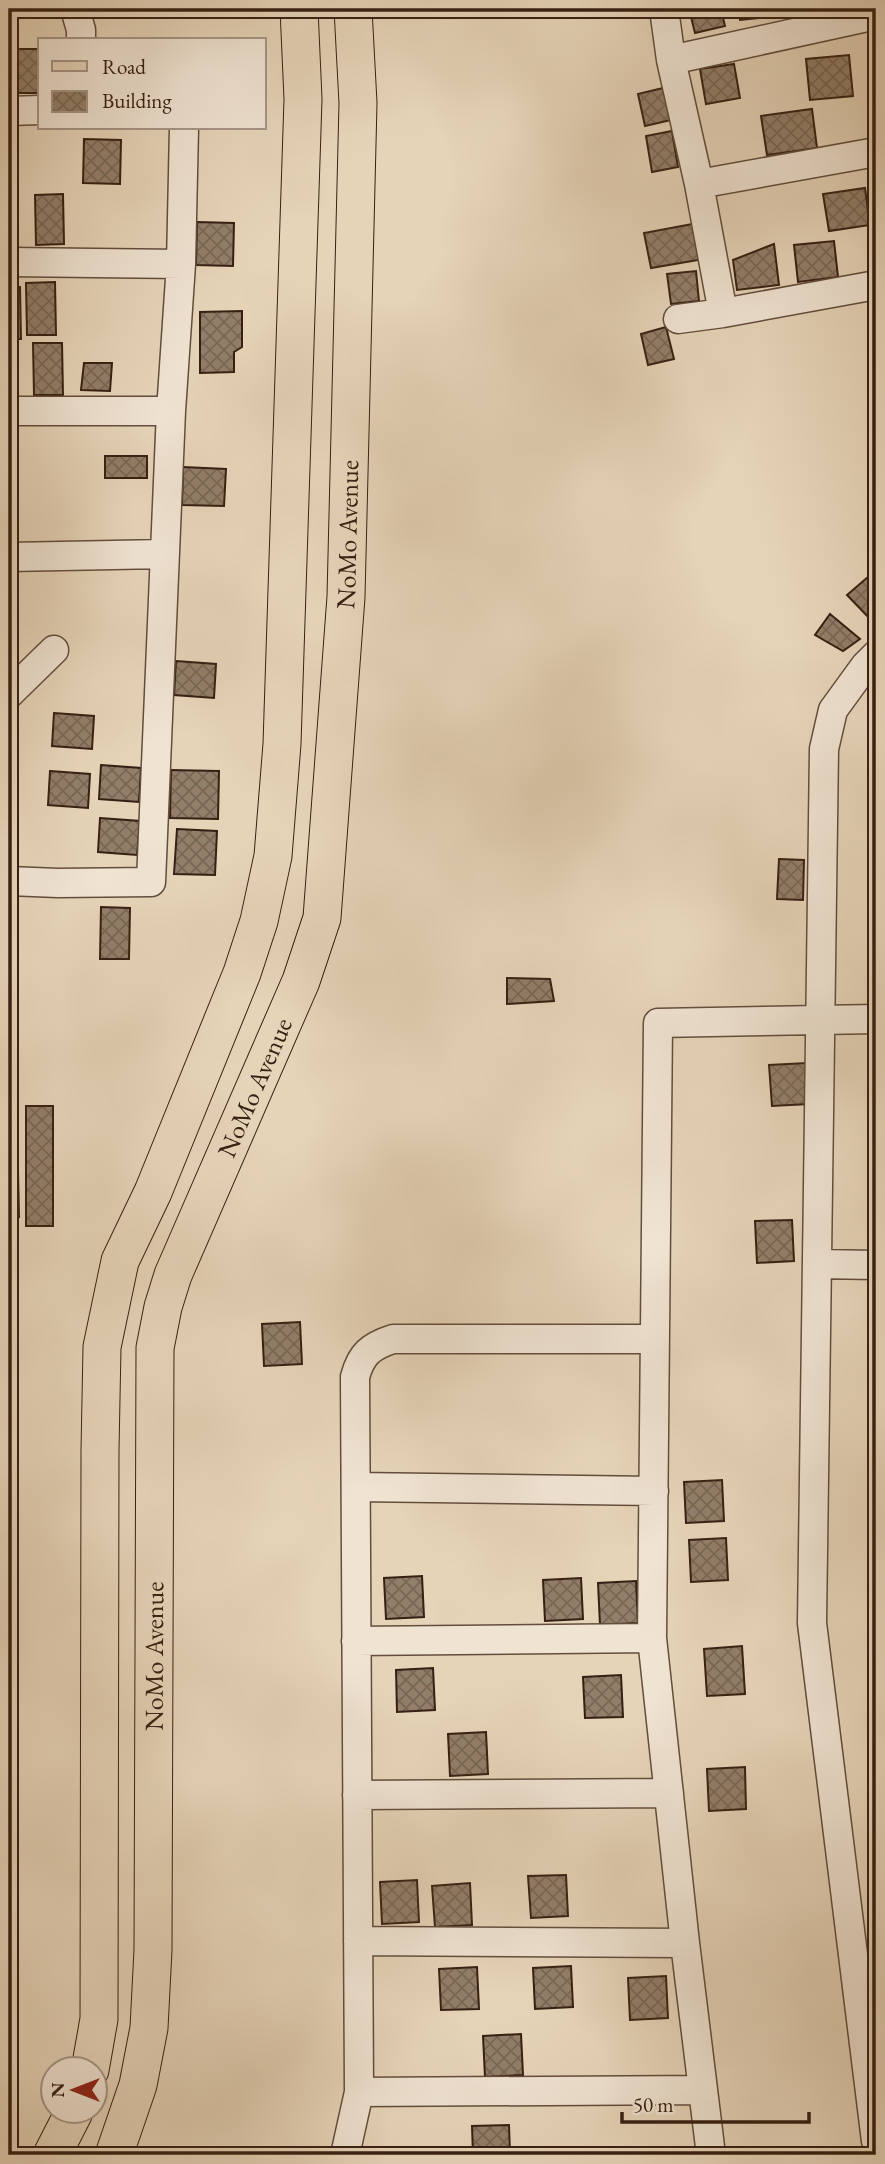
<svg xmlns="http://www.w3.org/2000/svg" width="885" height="2164" font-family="'EB Garamond',serif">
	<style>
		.building { fill: url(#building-cross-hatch); stroke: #372013; stroke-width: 2 }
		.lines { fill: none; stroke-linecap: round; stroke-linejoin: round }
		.minor-casing { stroke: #634d3c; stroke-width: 31 }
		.major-casing { stroke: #372013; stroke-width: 39 }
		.minor { stroke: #efe3d2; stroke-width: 28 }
		.major { stroke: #e6d4b9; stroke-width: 37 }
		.labels { text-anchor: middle; stroke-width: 6; stroke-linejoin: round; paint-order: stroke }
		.street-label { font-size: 26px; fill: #372013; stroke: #efe3d2 }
	</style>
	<defs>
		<pattern id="building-cross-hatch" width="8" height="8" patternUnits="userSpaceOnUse" patternTransform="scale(1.75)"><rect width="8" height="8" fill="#927e69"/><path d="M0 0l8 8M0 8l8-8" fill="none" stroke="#786755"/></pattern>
	</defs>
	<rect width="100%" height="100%" fill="#e6d4b9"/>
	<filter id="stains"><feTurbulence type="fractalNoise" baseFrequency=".00286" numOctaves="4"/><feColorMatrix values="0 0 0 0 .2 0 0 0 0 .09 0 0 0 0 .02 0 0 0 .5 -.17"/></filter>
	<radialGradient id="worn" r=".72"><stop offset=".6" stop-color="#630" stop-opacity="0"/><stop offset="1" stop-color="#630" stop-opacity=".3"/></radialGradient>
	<path class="building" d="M689,9H721L725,26L695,33Z
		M738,9H768L769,17L740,20Z
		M9,49H40V93H9Z
		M849,55L853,96L810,100L806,59Z
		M734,64L740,98L706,104L700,69Z
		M663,88L671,120L645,126L638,94Z
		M812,109L817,148L767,155L761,116Z
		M672,131L678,167L652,172L646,136Z
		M84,139L121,140L120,184L83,183Z
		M865,188L870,225L829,231L823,194Z
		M63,194L64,244L36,245L35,195Z
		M197,222L234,223L233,266L196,265Z
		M698,223L704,259L651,268L644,233Z
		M834,241L838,277L798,282L794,245Z
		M774,244L779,285L737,290L733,260Z
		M696,271L699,301L671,304L667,274Z
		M55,282L56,335H27L26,283Z
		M9,287H20L21,339H9Z
		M242,311V347L234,352V372L200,373V312Z
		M666,327L674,359L648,365L641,334Z
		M33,343H62L63,395H34Z
		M84,363H112L110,391L81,390Z
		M105,456H147V478H105Z
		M183,467L226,469L224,506L182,505Z
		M869,576L876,583V621L874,623L847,595Z
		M830,614L860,639L843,651L815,635Z
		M176,661L216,664L214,698L174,695Z
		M54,713L94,716L92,749L52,746Z
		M101,765L141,768L139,802L99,799Z
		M171,770L219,771L218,819L170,818Z
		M50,771L90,774L88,808L48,805Z
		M100,818L140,821L137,855L98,852Z
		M177,829L217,831L215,875L174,874Z
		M779,859L804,860L803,900L777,899Z
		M101,907L130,908L129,959H100Z
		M507,978L550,979L554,1001L507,1004Z
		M807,1063L809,1104L772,1106L769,1065Z
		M26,1106H53V1226H26Z
		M17,1125L19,1217L9,1218V1126Z
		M792,1220L794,1261L757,1263L755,1221Z
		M300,1322L302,1364L264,1366L262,1324Z
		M722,1480L724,1521L686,1523L684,1482Z
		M726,1538L728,1580L691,1582L689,1540Z
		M422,1576L424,1617L386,1619L384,1578Z
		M581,1578L583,1619L545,1621L543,1580Z
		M636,1581L638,1623L600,1625L598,1583Z
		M742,1646L745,1694L707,1696L704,1649Z
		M433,1668L435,1710L397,1712L396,1670Z
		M621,1675L623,1717L585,1718L583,1677Z
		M486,1732L488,1774L450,1776L448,1734Z
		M745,1767L746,1809L709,1811L707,1769Z
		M566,1875L568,1916L531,1918L528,1876Z
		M417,1880L419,1922L382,1924L380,1882Z
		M470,1883L472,1925L435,1927L432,1886Z
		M571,1966L573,2007L535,2009L533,1968Z
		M477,1967L479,2009L441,2010L439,1969Z
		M666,1976L668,2018L630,2020L628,1978Z
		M521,2034L523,2075L485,2077L483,2036Z
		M509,2125L510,2155H473L472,2126Z"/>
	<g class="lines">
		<defs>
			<path id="minor" d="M75,9L81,30V40
				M664,9L671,60L699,184L723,313
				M671,60L876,15
				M9,111L40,110
				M699,184L876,152
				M9,262L181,264
				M678,319L723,313L876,285
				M9,411H171
				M9,557L164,554
				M876,655L865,666L833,710L824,749L812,1623L876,2141
				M9,694L54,650
				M9,881L58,883L151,882L171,411L181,264L184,128
				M817,1264L876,1265
				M356,1487L654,1491
				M356,1641L652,1638
				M357,1795L669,1793
				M358,1941L685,1943
				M359,2092L703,2090
				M345,2155L359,2092L355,1377C361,1354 371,1346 393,1339H655
				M711,2155L685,1943L652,1638L658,1023L876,1019"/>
			<g id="major">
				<path d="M90,2070L99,2019L100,1450L102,1347L120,1261L153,1192L242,973L259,921L273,856L282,744L303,99L299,9"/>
				<path d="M52,2155L74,2112"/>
				<path id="s1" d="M114,2155L138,2085L149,2028L153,1950L155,1348L163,1307L173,1275L301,981L322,918L346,597L358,103L353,9"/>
			</g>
		</defs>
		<use href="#minor" class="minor-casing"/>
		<use href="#major" class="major-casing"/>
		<use href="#minor" class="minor"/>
		<use href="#major" class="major"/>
	</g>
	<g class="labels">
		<g class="street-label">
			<text dy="9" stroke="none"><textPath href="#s1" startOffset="1659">NoMo Avenue</textPath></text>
			<text dy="9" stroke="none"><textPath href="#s1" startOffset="1092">NoMo Avenue</textPath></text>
			<text dy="9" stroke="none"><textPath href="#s1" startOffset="504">NoMo Avenue</textPath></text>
		</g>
	</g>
	<rect width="885" height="2164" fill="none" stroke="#e6d4b9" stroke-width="35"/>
	<rect x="10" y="10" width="864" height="2143" fill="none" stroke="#372013" stroke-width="3.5"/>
	<rect x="18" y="18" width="850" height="2129" fill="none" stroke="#372013" stroke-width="2"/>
	<rect x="38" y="38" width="228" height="91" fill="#efe3d2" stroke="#a59586" stroke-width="2"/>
	<rect x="52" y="61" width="35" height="10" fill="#e6d4b9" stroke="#a59586" stroke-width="2"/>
	<text x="102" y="74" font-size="21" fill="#372013">Road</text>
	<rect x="52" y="91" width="35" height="21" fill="url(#building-cross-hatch)" stroke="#a59586" stroke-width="2"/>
	<text x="102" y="108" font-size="21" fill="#372013">Building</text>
	<g transform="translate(74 2090) rotate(270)"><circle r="33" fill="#efe3d2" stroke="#a59586" stroke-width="2"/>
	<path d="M0-5L12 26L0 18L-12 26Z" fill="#8f2418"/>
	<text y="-10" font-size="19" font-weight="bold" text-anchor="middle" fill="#372013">N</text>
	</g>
	<path d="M622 2112v10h187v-10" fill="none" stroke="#372013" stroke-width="3.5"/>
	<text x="633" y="2112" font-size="21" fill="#372013" stroke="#efe3d2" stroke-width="5" paint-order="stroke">50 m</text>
	<rect width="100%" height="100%" filter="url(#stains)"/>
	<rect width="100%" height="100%" fill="url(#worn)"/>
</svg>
